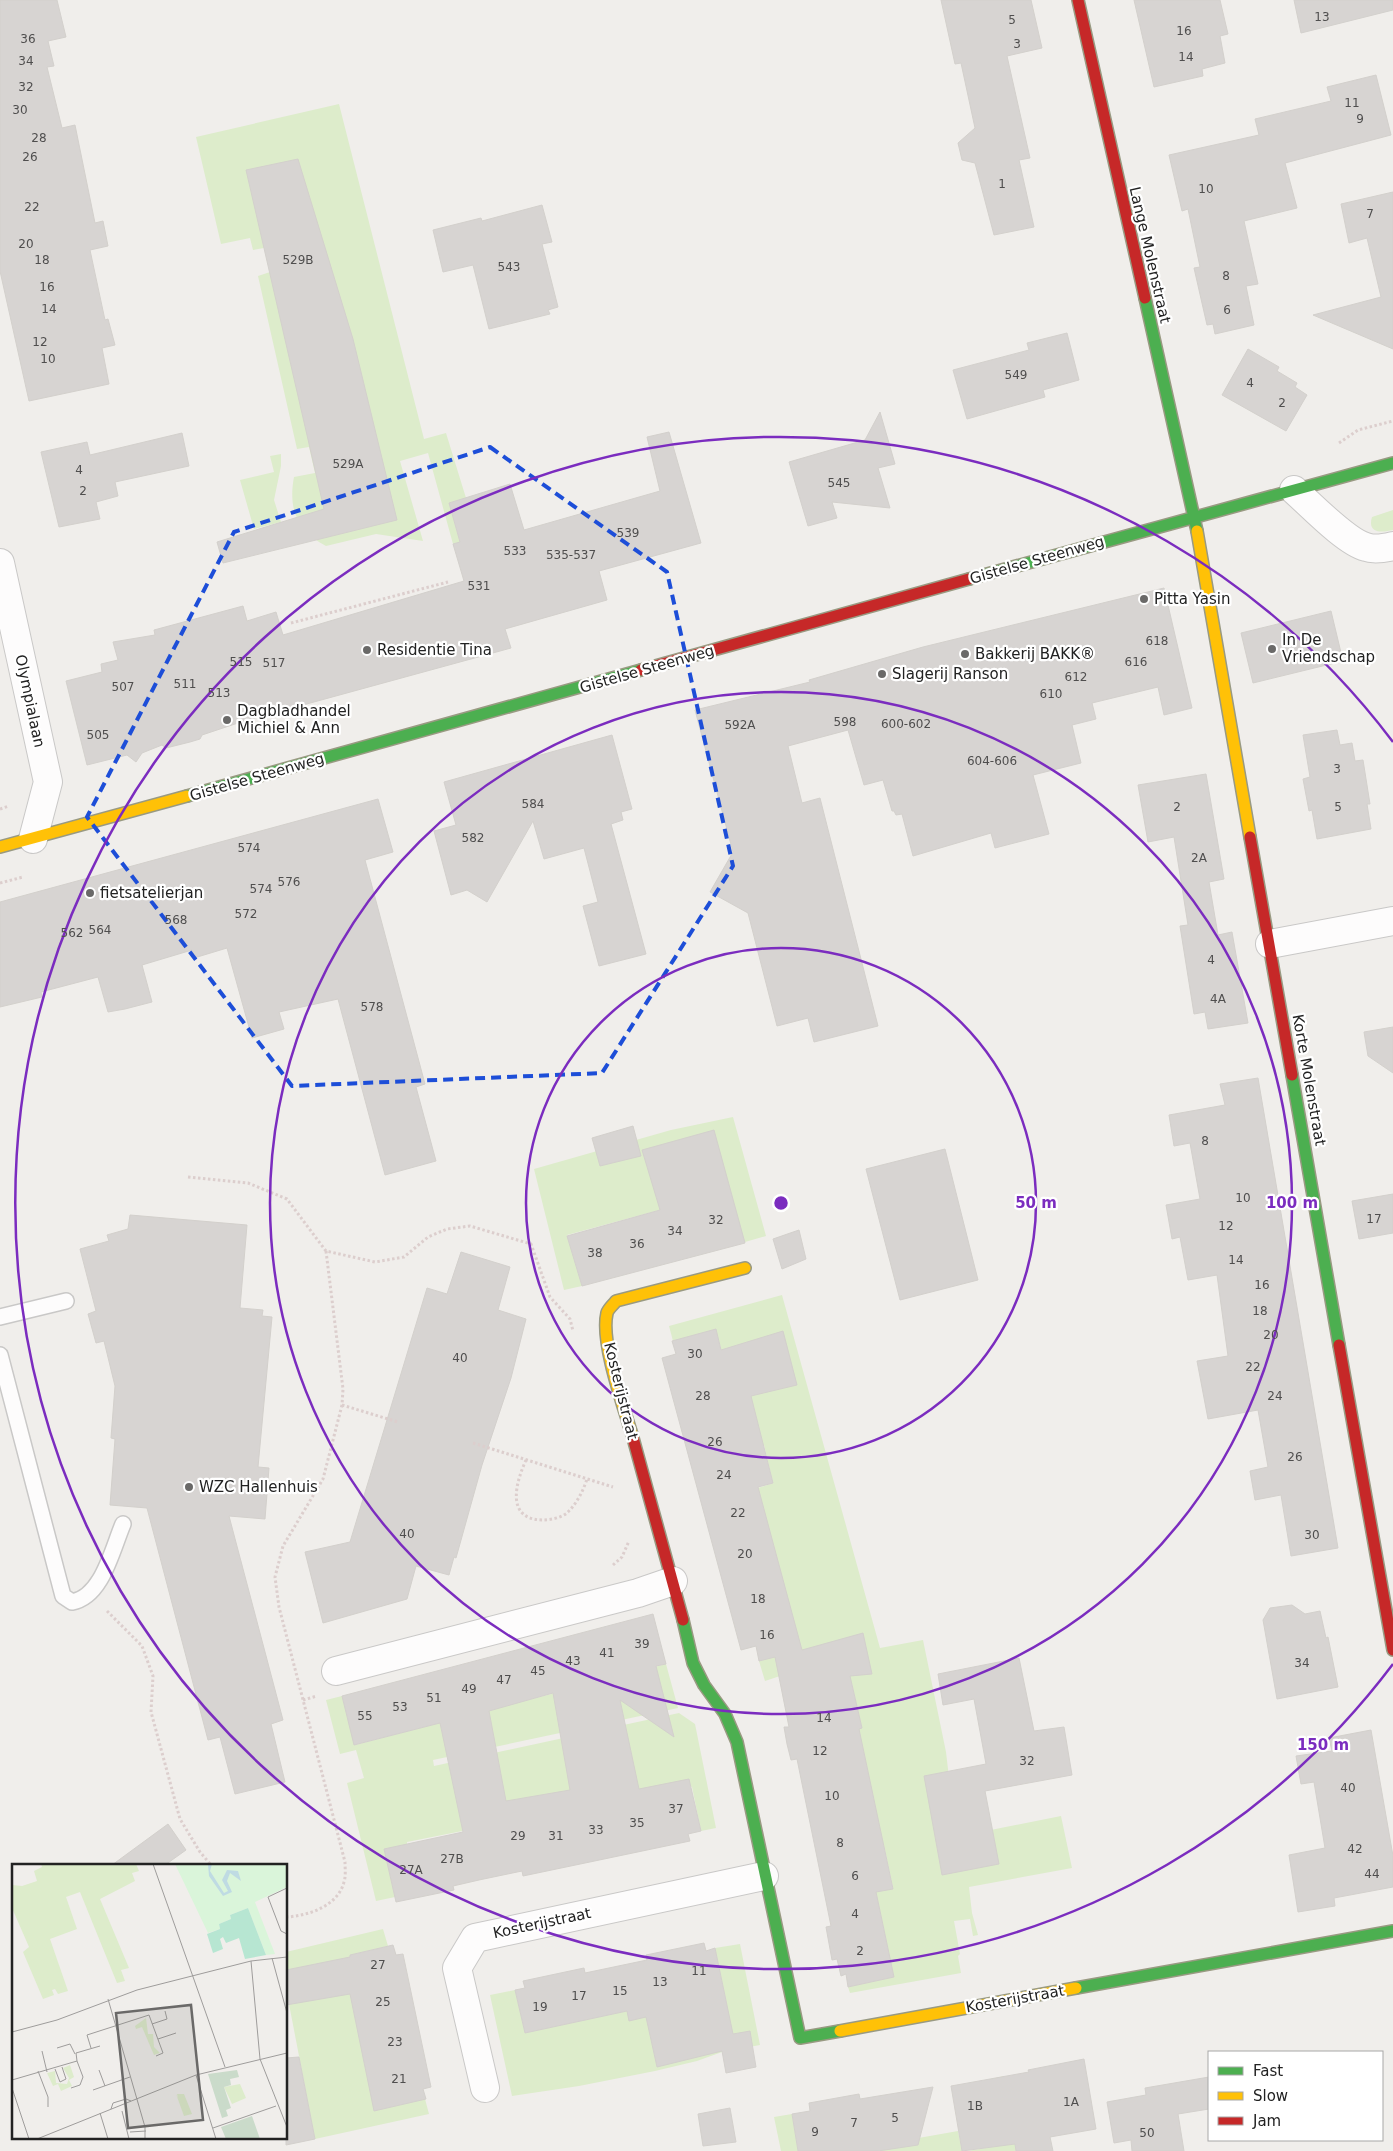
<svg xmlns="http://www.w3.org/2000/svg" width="1393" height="2151" font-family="'DejaVu Sans',sans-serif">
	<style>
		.grass { fill: #ddeccb }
		.building { fill: #d7d4d2; stroke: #d3d0cc; fill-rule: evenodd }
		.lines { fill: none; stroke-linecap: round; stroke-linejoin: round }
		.lane-casing { stroke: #c9c8c7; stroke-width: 18 }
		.street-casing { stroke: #c9c8c7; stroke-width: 30 }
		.fast-casing { stroke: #999a82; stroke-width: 14 }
		.slow-casing { stroke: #999a82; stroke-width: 14 }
		.jam-casing { stroke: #999a82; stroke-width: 14 }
		.path { stroke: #dccecd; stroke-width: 3; stroke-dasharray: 2.5 2.5; stroke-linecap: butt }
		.lane { stroke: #fdfcfc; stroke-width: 15 }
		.street { stroke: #fdfcfc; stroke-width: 28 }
		.fast { stroke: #4caf50; stroke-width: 11 }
		.slow { stroke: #ffc107; stroke-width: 11 }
		.jam { stroke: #c62828; stroke-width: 11 }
		.marked { fill: none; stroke: #1d4ed8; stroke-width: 4; stroke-dasharray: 10 6; stroke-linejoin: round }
		.ring { fill: none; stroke: #7b2cbf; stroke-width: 2.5 }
		.poi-dot { fill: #6a6968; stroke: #fff; stroke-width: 2 }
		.labels { text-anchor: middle; stroke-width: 4.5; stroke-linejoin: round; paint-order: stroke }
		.number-label { font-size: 12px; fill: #4f4e4e }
		.street-label { font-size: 15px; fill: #222; stroke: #fff }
		.poi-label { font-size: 15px; fill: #222; stroke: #fff; text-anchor: start }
		.inset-road { fill: none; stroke: #9e9c9b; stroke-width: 1 }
		.view { fill: #6a6968; fill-opacity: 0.15; stroke: #6a6968; stroke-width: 2.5 }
		.inset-edge { fill: none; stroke: #222; stroke-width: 2.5 }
		.centre { fill: #7b2cbf; stroke: #fff; stroke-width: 2.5 }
		.ring-label { font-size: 15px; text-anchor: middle; font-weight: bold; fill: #7b2cbf; stroke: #fff; stroke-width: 4.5; stroke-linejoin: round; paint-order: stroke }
	</style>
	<rect width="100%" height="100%" fill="#f0eeeb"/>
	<path class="grass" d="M339,104L424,439L446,433L466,498L449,503L460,542L453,544L428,453L400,461L423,541L376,534L326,546C297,531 288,509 294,477L315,473L309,447L297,449L258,276L270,272L264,248L253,250L250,238L221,244L196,137Z
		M281,454V466L274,500L281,522L254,529L240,480L274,472L270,456Z
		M1393,510V530C1381,533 1367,533 1372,517Z
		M733,1117L766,1236L745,1242L689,1202L567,1235L582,1286L564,1290L534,1169L671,1130Z
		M782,1295L880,1648L923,1640L946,1752L956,1837L1061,1816L1072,1868L969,1887L972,1913L978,1935L973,1936L970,1919L954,1921L960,1954L958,1956L961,1973L850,1993L848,1987L894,1977L876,1892L893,1888L885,1850L868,1853L847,1731L862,1728L852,1684L788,1696L783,1675L765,1681L759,1661L801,1650L758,1488L773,1483L764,1445L748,1449L716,1330L673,1341L669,1326Z
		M666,1664L678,1708L433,1760L434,1766L679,1713L695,1724L716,1828L701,1831L692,1787L690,1786L407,1842V1845L384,1849L395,1897L376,1901L347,1783L364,1778L356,1750L340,1754L326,1700L342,1696L355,1745Z
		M383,1929L388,1946L350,1955L382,2109L425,2099L429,2114L315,2139L289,2004L303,1967L286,1970V1952Z
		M740,1944L760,2045L722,2052L697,2061L655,2071L579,2086L512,2096L490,1995L515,1990L525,2033L627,2011L646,2017L724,2011L727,2005L715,1948Z
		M1004,2076L1016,2151H967L998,2146L996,2130L1000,2129L991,2079Z
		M792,2114L798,2151H781L774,2117Z
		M958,2131L962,2151H880L879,2145Z"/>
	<path class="building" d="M0,0H57L66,37L48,41L54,66L47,67L62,128L75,125L95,223L103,221L108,246L90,250L105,320L108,319L115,345L102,348L109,384L29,401L0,271Z
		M941,0H1031L1042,48L1007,56L1030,158L1019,160L1034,227L994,235L975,163L962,160L958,143L975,128L961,63L955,64Z
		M1134,0H1220L1228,34L1220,36L1225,63L1202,69L1203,76L1154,87Z
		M1294,0H1393V10L1301,33Z
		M1376,75L1391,135L1285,163L1297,208L1244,221L1258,284L1246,286L1254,325L1215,334L1213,324L1207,325L1194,268L1200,267L1188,209L1182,211L1169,155L1259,135L1255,119L1331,101L1327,87Z
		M298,159L353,339L397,520L223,563L217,542L324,509L246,170Z
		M1393,192V349L1313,315L1381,297L1367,238L1349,243L1341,204Z
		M542,205L552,242L542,244L558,307L548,310L550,314L489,329L473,265L443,272L433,230L481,218L482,221Z
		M1067,333L1079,380L1043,390L1045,397L967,419L953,370L1029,350L1027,343Z
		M1248,349L1279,367L1277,371L1297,383L1295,387L1307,395L1286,431L1222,395Z
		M880,412L895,464L878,468L890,508L832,502L837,518L808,526L789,462L865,440Z
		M669,432L701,543L599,571L607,600L505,629L511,648L241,722L202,735L200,739L190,742L166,748L162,745L142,753L136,762L127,755L87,765L66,681L102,672L101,664L118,660L113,642L155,635L154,630L243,606L247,621L276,612L283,635L464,581L453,544L460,542L449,503L510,484L524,530L660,491L647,437Z
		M182,433L189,466L115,482L118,496L96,502L100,519L59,527L41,452L87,442L90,455Z
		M1164,588L1192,708L1164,715L1158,687L1092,703L1096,719L1072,725L1081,763L1033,775L1049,834L995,848L991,833L913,856L902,814L896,815L894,811H892L883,780L864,785L848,730L788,746L802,803L820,798L878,1026L814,1042L808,1018L777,1026L748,913L710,892L733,852L695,710L810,682L809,680L923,647Z
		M1331,611L1343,661L1253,683L1241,633Z
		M1337,730L1340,745L1352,743L1355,761L1363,760L1370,804H1367L1371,829L1317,839L1312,810L1309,811L1303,779L1310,777L1303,735Z
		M612,735L632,809L621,812L623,820L611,824L646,954L599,966L583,906L598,902L584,848L544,859L533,821L487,902L467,890L451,895L434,831L456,825L444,782Z
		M1206,774L1224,879L1209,882L1218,935L1232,932L1248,1023L1208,1029L1205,1012L1194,1014L1180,926L1188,925L1174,837L1148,842L1138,785Z
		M378,799L393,852L365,860L425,1084L416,1087L436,1161L385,1175L338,999L279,1012L284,1029L252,1038L227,948L194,958L192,950L142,965L152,1002L125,1009L108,1012L98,977L41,992L42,997L0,1007V902Z
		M1393,1027V1073L1368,1056L1364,1032Z
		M1258,1078L1338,1548L1291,1556L1281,1495L1255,1500L1250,1471L1268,1467L1258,1410L1208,1419L1197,1361L1228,1356L1217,1275L1188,1280L1180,1237L1172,1239L1166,1205L1200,1199L1190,1143L1174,1146L1169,1115L1225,1105L1220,1084Z
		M633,1126L641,1156L600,1166L592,1138Z
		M714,1130L745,1243L582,1286L567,1236L660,1210L642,1150Z
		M945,1149L978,1280L900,1300L866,1169Z
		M1393,1194V1233L1359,1239L1352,1201Z
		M130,1215L247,1225L240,1308L263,1310L262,1316L272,1317L258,1467L269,1468L265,1519L229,1516L283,1720L271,1724L285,1782L235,1794L220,1737L208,1740L147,1508L110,1505L115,1439L111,1438L115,1386L104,1341L96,1343L88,1314L96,1311L80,1249L109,1241L107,1235L128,1229Z
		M799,1230L806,1259L782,1269L773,1239Z
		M461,1252L510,1267L498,1310L526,1319L511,1378L482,1465L456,1558L454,1557L449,1575L416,1566L407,1599L323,1623L305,1552L350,1542L427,1288L447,1294Z
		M716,1329L721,1350L783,1331L797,1385L751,1396L773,1483L758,1487L802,1650L863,1633L872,1674L850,1676L862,1728L859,1729L893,1889L876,1892L894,1977L848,1987L846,1974L841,1976L837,1959L832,1960L826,1927L831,1926L797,1759L791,1760L787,1744L784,1727H789L775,1657L759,1661L756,1646L741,1650L662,1358L676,1354L672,1341Z
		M1292,1605L1305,1614L1320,1611L1326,1638L1328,1637L1338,1687L1277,1699L1263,1620L1270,1608Z
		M653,1614L666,1664L656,1666L674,1737L620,1700L639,1789L689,1779L701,1831L688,1834L690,1841L523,1876L522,1871L479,1880L453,1886L454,1890L396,1902L384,1849L463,1832L440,1723L354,1745L342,1696ZM553,1693L570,1790L506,1801L489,1711Z
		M1019,1658L1034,1731L1064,1727L1072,1775L985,1791L999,1864L942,1875L924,1776L986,1764L974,1699L943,1705L938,1674Z
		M1371,1730L1393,1856V1887L1334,1898L1335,1906L1298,1912L1289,1855L1325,1848L1314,1782L1301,1784L1296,1756L1332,1751L1329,1738Z
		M168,1824L186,1850L165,1865H112Z
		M704,1943L706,1951L715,1948L733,2034L750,2031L756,2067L726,2073L722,2051L657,2067L646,2017L629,2021L627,2011L525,2033L515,1990L525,1988L523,1981L584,1968L585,1973L647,1960L646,1955Z
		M393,1945L396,1955L403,1954L431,2087L423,2089L426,2099L374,2111L350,1994L286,2005V1970L350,1957V1955Z
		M299,2057L315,2139L286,2145V2058Z
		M1084,2059L1096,2129L1050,2137L1053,2151H1016L1015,2144L962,2151L951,2086L1029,2072L1028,2070Z
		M1209,2077V2109L1178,2114L1184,2151H1132L1131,2140L1114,2143L1107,2102L1146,2095L1145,2088Z
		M933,2087L918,2145L878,2151H798L792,2114L810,2111L809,2103L859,2094L860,2099Z
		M730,2108L736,2142L703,2146L698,2114Z"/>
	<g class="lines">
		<defs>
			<path id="lane" d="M0,1317L66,1301
				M0,1355L63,1596L72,1602C102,1597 112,1550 123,1524"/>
			<path id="street" d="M1294,490C1311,505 1346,542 1366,547C1374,550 1385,548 1393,546
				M0,563L48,782L33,839
				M1270,944L1393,921
				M336,1671L638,1593L673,1581
				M485,2088L457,1968L475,1938L764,1876"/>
			<path id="fast" d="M1145,298L1197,531
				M969,579L1393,463
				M187,796L641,670
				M1292,1075L1339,1345
				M683,1620L693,1663L704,1685L725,1714L737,1742L800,2038L840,2031
				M1076,1988L1393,1931"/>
			<path id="slow" d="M1197,531L1250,837
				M0,847L187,796
				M633,1438C624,1408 600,1342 607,1313C608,1309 613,1305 616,1301L745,1268
				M840,2031L1076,1988"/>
			<path id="jam" d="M1078,0L1145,298
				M641,670L969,579
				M1250,837L1292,1075
				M1339,1345L1393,1650
				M633,1438L683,1620"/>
		</defs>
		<use href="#lane" class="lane-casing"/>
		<use href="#street" class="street-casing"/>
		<use href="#fast" class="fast-casing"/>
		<use href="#slow" class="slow-casing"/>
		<use href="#jam" class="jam-casing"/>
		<path class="path" d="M1339,443L1358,430L1393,421
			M291,623L448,582
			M0,809L9,806
			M0,883L23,877
			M188,1177L248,1183L287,1199L326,1251L375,1262L404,1257L428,1237L447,1229L470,1226L531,1244L550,1297L570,1319L573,1331
			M342,1405L398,1422
			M473,1443L613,1487
			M526,1460C516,1482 505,1519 542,1520C550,1520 562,1518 568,1512C577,1503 583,1491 587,1479
			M613,1565L622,1557L629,1541
			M107,1611L142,1646L153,1676L151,1712L180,1819L200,1852L211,1865
			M303,1700L317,1696
			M286,1917C308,1916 338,1906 344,1882C346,1876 345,1868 345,1862L279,1607L275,1577L283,1546L323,1479L342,1405L343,1389L326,1251"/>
		<use href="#lane" class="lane"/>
		<use href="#street" class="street"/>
		<use href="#fast" class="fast"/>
		<use href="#slow" class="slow"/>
		<use href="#jam" class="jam"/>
	</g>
	<path class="marked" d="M490,447L667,572L733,866L602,1073L292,1086L87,817L234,532Z"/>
	<g class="ring">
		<circle cx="781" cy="1203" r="255"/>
		<circle cx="781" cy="1203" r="511"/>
		<path d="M1393 1664A766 766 0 1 1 1393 742"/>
	</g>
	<g class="poi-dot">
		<circle cx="1144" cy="599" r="5"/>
		<circle cx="1272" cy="649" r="5"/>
		<circle cx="367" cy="650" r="5"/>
		<circle cx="965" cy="654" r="5"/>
		<circle cx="882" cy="674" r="5"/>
		<circle cx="227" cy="720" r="5"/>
		<circle cx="90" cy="893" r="5"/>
		<circle cx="189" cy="1487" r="5"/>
	</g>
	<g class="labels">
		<g class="number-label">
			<text x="1322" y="21">13</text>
			<text x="1012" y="24">5</text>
			<text x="1184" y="35">16</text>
			<text x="28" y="43">36</text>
			<text x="1017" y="48">3</text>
			<text x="1186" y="61">14</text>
			<text x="26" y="65">34</text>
			<text x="26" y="91">32</text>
			<text x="1352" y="107">11</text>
			<text x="20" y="114">30</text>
			<text x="1360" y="123">9</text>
			<text x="39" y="142">28</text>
			<text x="30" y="161">26</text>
			<text x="1002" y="188">1</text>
			<text x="1206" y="193">10</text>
			<text x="32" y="211">22</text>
			<text x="1370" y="218">7</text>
			<text x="26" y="248">20</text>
			<text x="42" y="264">18</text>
			<text x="298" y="264">529B</text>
			<text x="509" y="271">543</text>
			<text x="1226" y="280">8</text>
			<text x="47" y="291">16</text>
			<text x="49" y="313">14</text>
			<text x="1227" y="314">6</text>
			<text x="40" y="346">12</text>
			<text x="48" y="363">10</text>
			<text x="1016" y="379">549</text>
			<text x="1250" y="387">4</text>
			<text x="1282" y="407">2</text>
			<text x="348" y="468">529A</text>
			<text x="79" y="474">4</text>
			<text x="839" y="487">545</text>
			<text x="83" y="495">2</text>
			<text x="628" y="537">539</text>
			<text x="515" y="555">533</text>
			<text x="571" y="559">535-537</text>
			<text x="479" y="590">531</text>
			<text x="1157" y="645">618</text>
			<text x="241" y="666">515</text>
			<text x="1136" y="666">616</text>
			<text x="274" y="667">517</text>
			<text x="1076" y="681">612</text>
			<text x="185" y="688">511</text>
			<text x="123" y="691">507</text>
			<text x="219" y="697">513</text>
			<text x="1051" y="698">610</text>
			<text x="845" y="726">598</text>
			<text x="906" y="728">600-602</text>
			<text x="740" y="729">592A</text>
			<text x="98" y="739">505</text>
			<text x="992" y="765">604-606</text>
			<text x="1337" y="773">3</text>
			<text x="533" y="808">584</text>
			<text x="1177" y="811">2</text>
			<text x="1338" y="811">5</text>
			<text x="473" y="842">582</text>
			<text x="249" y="852">574</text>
			<text x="1199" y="862">2A</text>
			<text x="289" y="886">576</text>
			<text x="261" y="893">574</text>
			<text x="246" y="918">572</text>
			<text x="176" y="924">568</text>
			<text x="100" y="934">564</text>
			<text x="72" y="937">562</text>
			<text x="1211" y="964">4</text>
			<text x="1218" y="1003">4A</text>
			<text x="372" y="1011">578</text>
			<text x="1205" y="1145">8</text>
			<text x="1243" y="1202">10</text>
			<text x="1374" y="1223">17</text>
			<text x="716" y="1224">32</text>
			<text x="1226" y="1230">12</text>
			<text x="675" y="1235">34</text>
			<text x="637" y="1248">36</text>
			<text x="595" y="1257">38</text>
			<text x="1236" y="1264">14</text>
			<text x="1262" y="1289">16</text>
			<text x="1260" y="1315">18</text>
			<text x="1271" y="1339">20</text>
			<text x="695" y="1358">30</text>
			<text x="460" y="1362">40</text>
			<text x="1253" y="1371">22</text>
			<text x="703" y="1400">28</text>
			<text x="1275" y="1400">24</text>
			<text x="715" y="1446">26</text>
			<text x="1295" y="1461">26</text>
			<text x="724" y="1479">24</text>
			<text x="738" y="1517">22</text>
			<text x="407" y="1538">40</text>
			<text x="1312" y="1539">30</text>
			<text x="745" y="1558">20</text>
			<text x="758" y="1603">18</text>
			<text x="767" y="1639">16</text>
			<text x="642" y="1648">39</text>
			<text x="607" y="1657">41</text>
			<text x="573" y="1665">43</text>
			<text x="1302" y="1667">34</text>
			<text x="538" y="1675">45</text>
			<text x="504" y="1684">47</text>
			<text x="469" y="1693">49</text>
			<text x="434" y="1702">51</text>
			<text x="400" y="1711">53</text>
			<text x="365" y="1720">55</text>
			<text x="824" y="1722">14</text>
			<text x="820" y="1755">12</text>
			<text x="1027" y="1765">32</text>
			<text x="1348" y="1792">40</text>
			<text x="832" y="1800">10</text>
			<text x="676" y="1813">37</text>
			<text x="637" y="1827">35</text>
			<text x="596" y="1834">33</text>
			<text x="518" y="1840">29</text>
			<text x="556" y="1840">31</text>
			<text x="840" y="1847">8</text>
			<text x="1355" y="1853">42</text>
			<text x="452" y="1863">27B</text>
			<text x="411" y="1874">27A</text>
			<text x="1372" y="1878">44</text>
			<text x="855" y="1880">6</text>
			<text x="855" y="1918">4</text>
			<text x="860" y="1955">2</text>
			<text x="378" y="1969">27</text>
			<text x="699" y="1975">11</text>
			<text x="660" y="1986">13</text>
			<text x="620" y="1995">15</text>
			<text x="579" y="2000">17</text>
			<text x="383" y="2006">25</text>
			<text x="540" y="2011">19</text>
			<text x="395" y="2046">23</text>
			<text x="399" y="2083">21</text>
			<text x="1071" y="2106">1A</text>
			<text x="975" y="2110">1B</text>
			<text x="895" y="2122">5</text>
			<text x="854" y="2127">7</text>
			<text x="815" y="2136">9</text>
			<text x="1147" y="2137">50</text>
		</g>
		<g class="street-label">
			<text transform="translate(1150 255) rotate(77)" y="5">Lange Molenstraat</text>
			<text transform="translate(1037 560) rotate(-16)" y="5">Gistelse Steenweg</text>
			<text transform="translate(647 669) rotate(-16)" y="5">Gistelse Steenweg</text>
			<text transform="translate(30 701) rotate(78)" y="5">Olympialaan</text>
			<text transform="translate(257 777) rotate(-16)" y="5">Gistelse Steenweg</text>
			<text transform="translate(1309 1080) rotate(80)" y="5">Korte Molenstraat</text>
			<text transform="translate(621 1391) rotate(76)" y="5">Kosterijstraat</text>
			<text transform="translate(542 1923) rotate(-12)" y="5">Kosterijstraat</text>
			<text transform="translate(1015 1999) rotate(-10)" y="5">Kosterijstraat</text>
		</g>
		<g class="poi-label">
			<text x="1154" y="604">Pitta Yasin</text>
			<text x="1282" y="645">In De<tspan x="1282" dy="17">Vriendschap</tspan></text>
			<text x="377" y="655">Residentie Tina</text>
			<text x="975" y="659">Bakkerij BAKK®</text>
			<text x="892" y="679">Slagerij Ranson</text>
			<text x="237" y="716">Dagbladhandel<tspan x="237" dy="17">Michiel &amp; Ann</tspan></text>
			<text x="100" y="898">fietsatelierjan</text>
			<text x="199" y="1492">WZC Hallenhuis</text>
		</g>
	</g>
	<g transform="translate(12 1864)">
		<rect width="275" height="275" fill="#f0eeeb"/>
		<path d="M29,0H124L127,7L120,9L123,17L88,35L117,104L109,106L113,117L105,119L68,28L54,33L65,65L38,75L56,127L46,130L43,125L40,126L42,131L31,135L11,88L17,83L0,44V21L10,22L25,17L22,7L30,3ZM134,154L136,170H141L142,183L148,189L142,191L130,163L124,165L123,162ZM58,201L62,213L57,216L60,222L49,227L46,220L41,222L35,209L43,207L44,219L55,220L57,214L51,204ZM228,220L234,234L220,240L212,223ZM164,230L166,234L165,230H172L180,250L172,252Z" fill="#ddeccb"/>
		<path d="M225,206L227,213L218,215L219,221L212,223L219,244L214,246L216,252L210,254L196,210ZM240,252L248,275H214L209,263Z" fill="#cadbca"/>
		<path d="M163,0H275V23L243,38L263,90L254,91L236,44L218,51L219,55L207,60L208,65L196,69Z" fill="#daf5da"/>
		<path d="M236,44L254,91L233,95L227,74L214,79L211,73L208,75L211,85L201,89L195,70L208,65L207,60L219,55L218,51Z" fill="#b7e6d2"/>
		<path d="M196,0H200L198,7L212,29L216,27L210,16L215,6L226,7L229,17L218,9L215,17L220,28L211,32L197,12Z" fill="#bfdbe3"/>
		<path class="inset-road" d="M141,0L213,203M275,24L256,33L269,67L275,70M260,94L275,149M239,97L248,195L275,263M96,135L133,263V275M140,160L155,155L153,147M0,168L45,156L125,126L239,97L275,93M146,175L164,169M45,184L58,180L63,190M79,184L75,171L137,151L151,189L144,192M30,187L35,208M43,205L48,218L54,215L50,203M87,206L93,222M26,207L36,233V243M184,211L204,275M0,216L65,197L64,189L88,182M0,224L17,275M59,224L68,221L71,213L65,197M81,226L118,213M99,245L101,239L114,235L119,237M110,247L117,275M88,249L96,275M201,264L264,242M118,268L134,267M25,275L184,211L275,189"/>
		<path class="view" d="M179,141L191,256L116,264L104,149Z"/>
		<rect width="275" height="275" class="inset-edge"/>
	</g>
	<circle cx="781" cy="1203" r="8" class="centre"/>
	<g class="ring-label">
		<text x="1036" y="1208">50 m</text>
		<text x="1292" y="1208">100 m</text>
		<text x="1323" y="1750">150 m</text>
	</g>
	<rect x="1208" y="2051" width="175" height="90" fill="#ffffff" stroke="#a7a7a7"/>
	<rect x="1218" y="2067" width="25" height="8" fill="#4caf50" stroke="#a7a7a7"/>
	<text x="1253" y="2076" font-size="15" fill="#222222">Fast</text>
	<rect x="1218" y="2092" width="25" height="8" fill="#ffc107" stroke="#a7a7a7"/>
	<text x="1253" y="2101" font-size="15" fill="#222222">Slow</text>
	<rect x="1218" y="2117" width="25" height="8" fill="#c62828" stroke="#a7a7a7"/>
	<text x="1253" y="2126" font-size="15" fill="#222222">Jam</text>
</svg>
